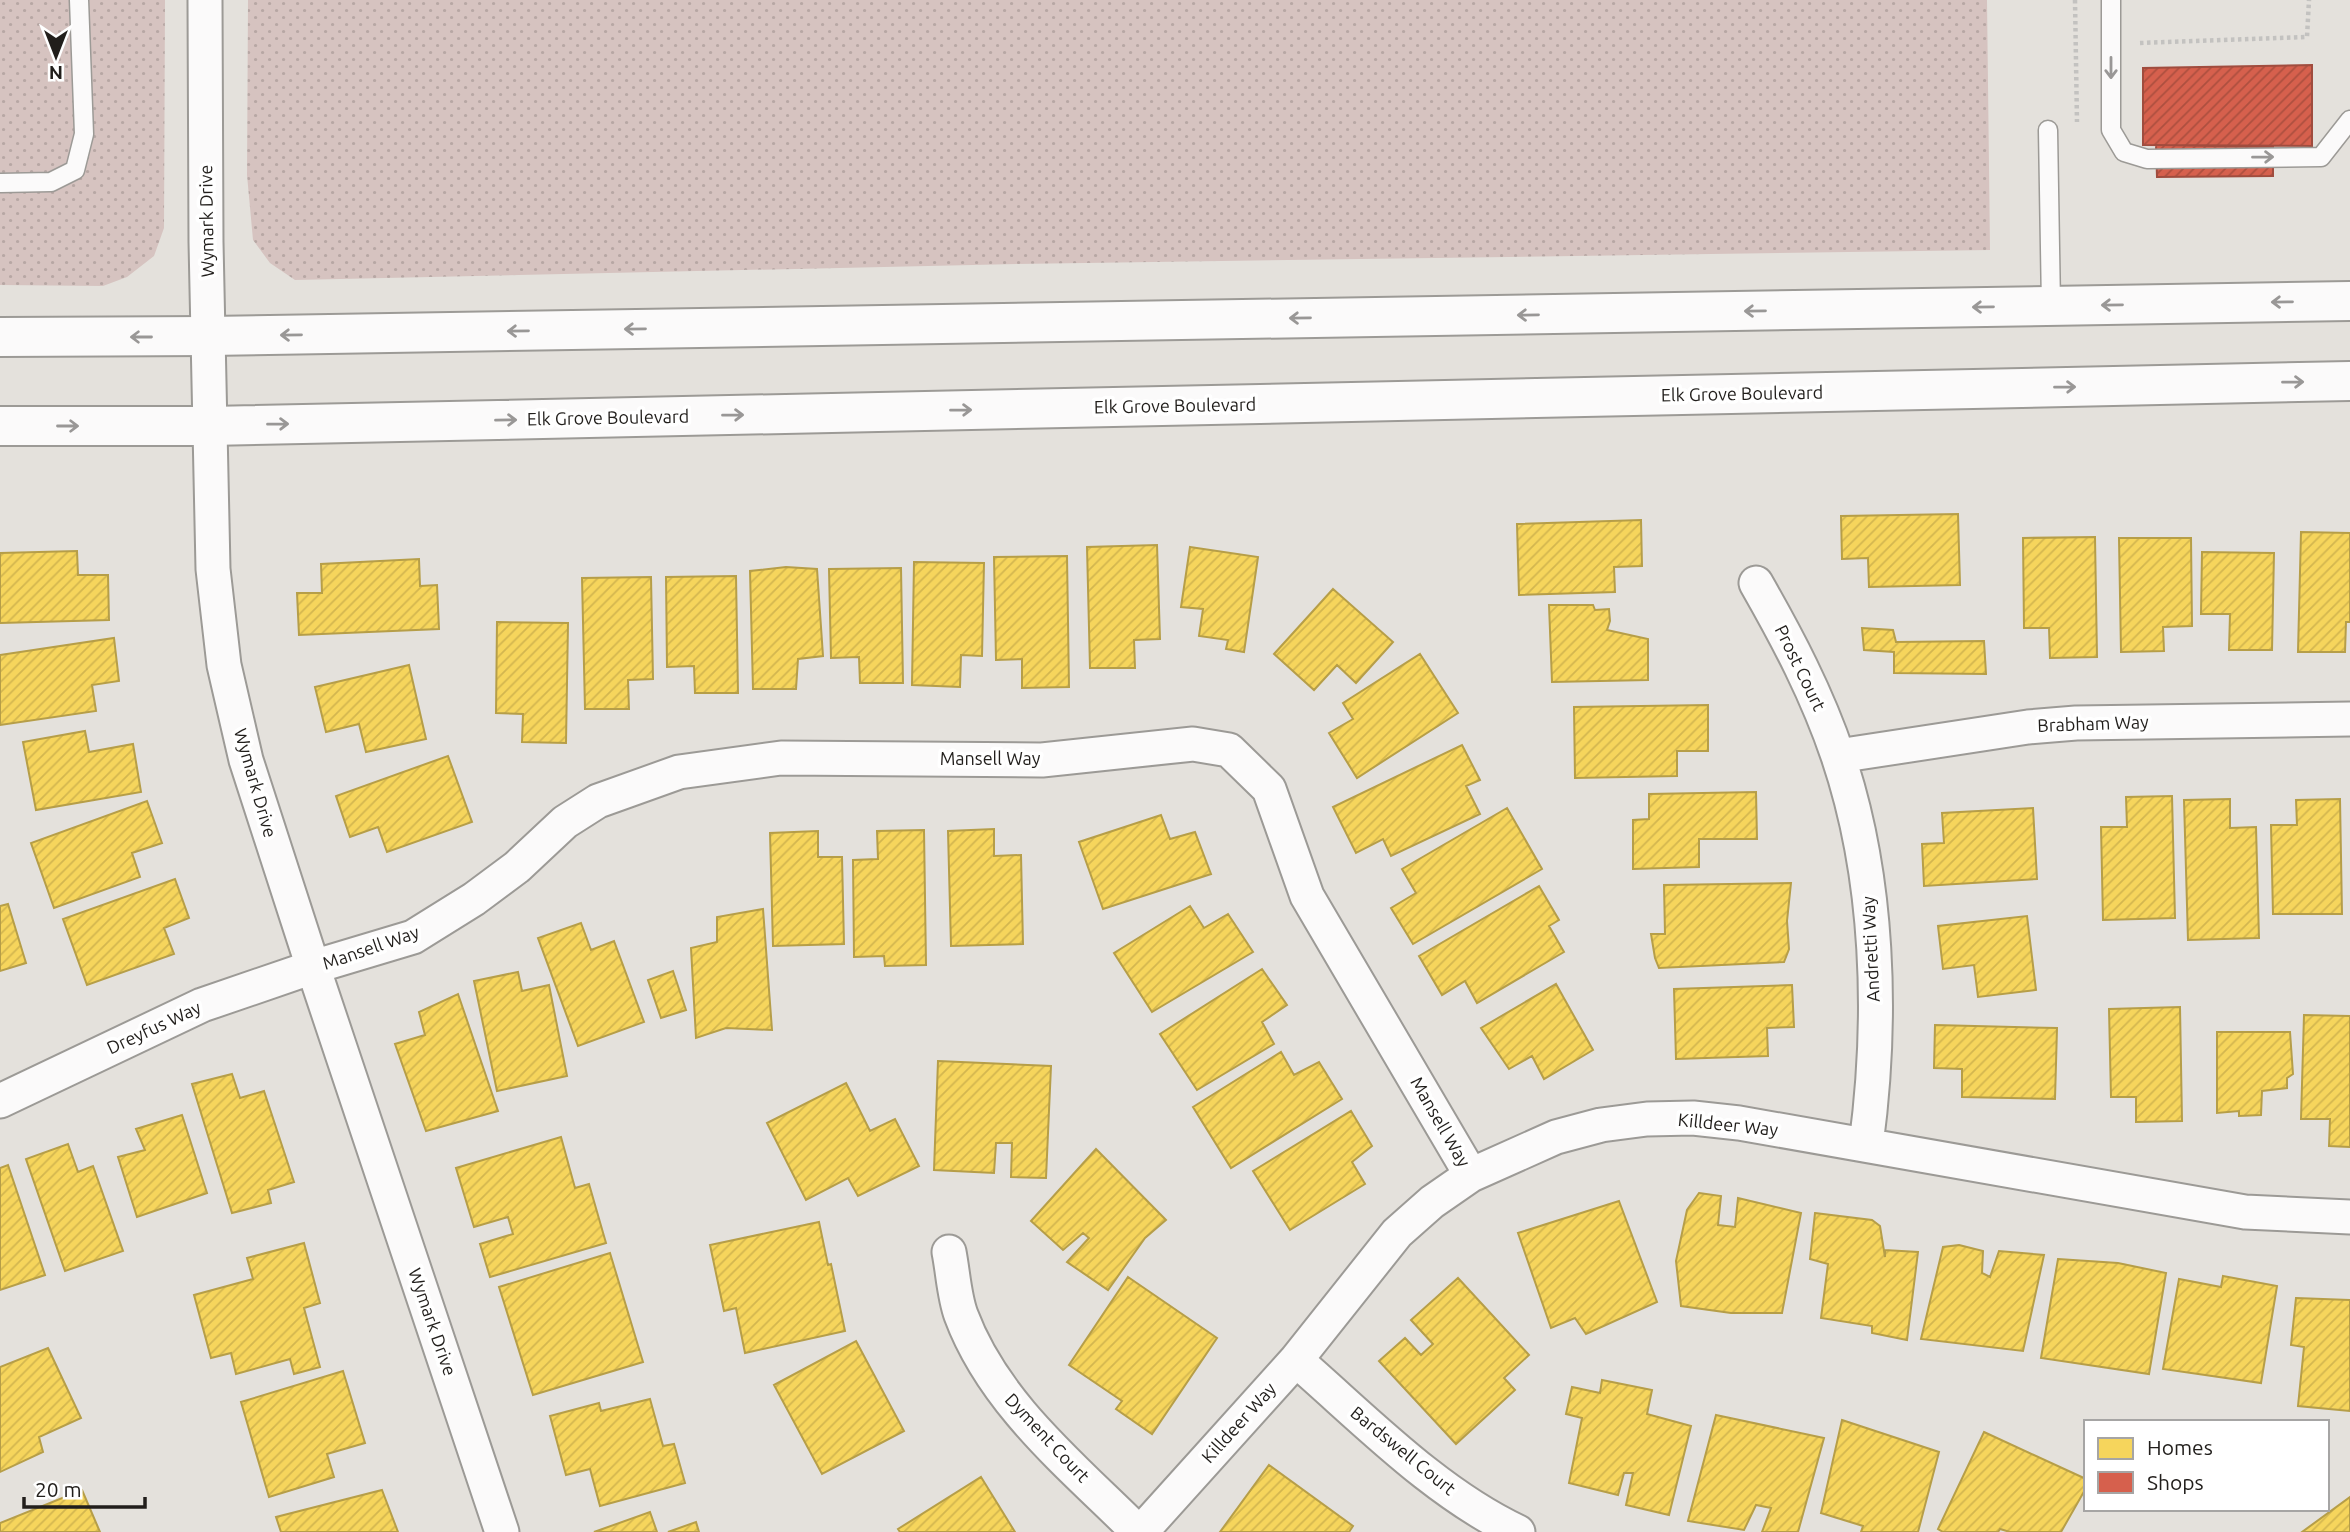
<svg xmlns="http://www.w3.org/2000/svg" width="2350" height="1532" font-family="Ubuntu,sans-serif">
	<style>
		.grass { fill: url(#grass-dots) }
		.homes { fill: url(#homes-hatch); stroke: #b69e48; stroke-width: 2 }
		.shops { fill: url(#shops-hatch); stroke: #a04c3e; stroke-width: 2 }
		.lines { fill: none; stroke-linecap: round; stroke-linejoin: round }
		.lane-casing { stroke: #9c9a96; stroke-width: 21 }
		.street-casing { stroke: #9c9a96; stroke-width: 37 }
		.secondary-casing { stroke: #9c9a96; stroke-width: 42 }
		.path { stroke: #c3c2c0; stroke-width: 4.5; stroke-dasharray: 3.5 3.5; stroke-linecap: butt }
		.lane { stroke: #fbfafa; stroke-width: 18 }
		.street { stroke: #fbfafa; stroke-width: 33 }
		.secondary { stroke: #fbfafa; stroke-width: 38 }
		.oneway { stroke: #999796 }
		.labels { text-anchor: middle; stroke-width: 7; stroke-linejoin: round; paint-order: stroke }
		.street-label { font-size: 18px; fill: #211e1b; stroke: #fff }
	</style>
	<defs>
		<pattern id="grass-dots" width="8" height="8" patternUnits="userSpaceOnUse" patternTransform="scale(1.75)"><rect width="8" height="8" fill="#d6c3c0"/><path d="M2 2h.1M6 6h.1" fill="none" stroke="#b7a7a4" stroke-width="1.8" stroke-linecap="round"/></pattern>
		<pattern id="homes-hatch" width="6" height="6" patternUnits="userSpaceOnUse" patternTransform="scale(1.75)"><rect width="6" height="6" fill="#f6d55c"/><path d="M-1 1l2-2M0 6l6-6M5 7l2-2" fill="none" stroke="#d3b64f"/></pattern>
		<pattern id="shops-hatch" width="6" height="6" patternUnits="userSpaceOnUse" patternTransform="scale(1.75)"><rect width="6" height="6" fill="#d6604d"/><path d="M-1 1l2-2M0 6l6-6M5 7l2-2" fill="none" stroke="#ad4f3f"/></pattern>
	</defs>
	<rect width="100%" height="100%" fill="#e4e1dc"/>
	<path class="grass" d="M0,0H165L164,228L154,256L127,277L103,286L0,285Z
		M248,0H1987L1990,250L1017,264L295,280L270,263L253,240L247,175Z"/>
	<path class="homes" d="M1958,514L1960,585L1869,587L1868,558L1842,559L1841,516Z
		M1641,520L1642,566L1614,567L1615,592L1519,595L1517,524Z
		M2301,532L2350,533V622H2346L2345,652H2298Z
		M2095,537L2097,657L2050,658L2049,628H2024L2023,538Z
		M2119,538H2191L2192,626L2163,627L2164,651L2121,652Z
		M1157,545L1160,639L1134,640L1135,668H1090L1087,547Z
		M1190,547L1258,557L1244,652L1226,649L1228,640L1199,636L1203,609L1181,607Z
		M77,551L78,575H108L109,620L0,623V553Z
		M2202,552L2274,553L2272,650H2229L2230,614H2201Z
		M1067,556L1069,687L1022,688V659L996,660L994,557Z
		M419,559L420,586L437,585L439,629L299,635L297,593H322L321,564Z
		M914,562L984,563L982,656L961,655L960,687L912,685Z
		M786,567L817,569L823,656L798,659L796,689H753L750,571Z
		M901,568L903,683H860L859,657L831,658L829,569Z
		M736,576L738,693H695L694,666L667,667L666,577Z
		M651,577L653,679L628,680L629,709H585L582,578Z
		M1333,589L1393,642L1356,683L1337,665L1314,690L1274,654Z
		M1549,605H1593L1595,610L1609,609L1610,621L1607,630L1648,639V680L1552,682Z
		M497,622L568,623L566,743L522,742L523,714L496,713Z
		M1862,628L1893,630L1896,642L1984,641L1986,674L1894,673V652L1864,650Z
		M114,638L119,681L92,685L96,711L0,725V655Z
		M1420,654L1458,713L1357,778L1329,733L1353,719L1343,703Z
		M409,665L426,739L366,752L359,724L326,732L315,687Z
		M1708,705V751H1677V776L1575,778L1574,707Z
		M85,731L89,752L133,744L141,792L36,810L23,742Z
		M1462,745L1480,780L1466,786L1480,814L1391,856L1383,839L1356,853L1333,807Z
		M448,756L472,822L387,852L378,827L350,837L336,796Z
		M1756,792L1757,839H1699V867L1633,869V820L1649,819V794Z
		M2172,796L2175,918L2103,920L2101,827H2127L2126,797Z
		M2230,799V828L2256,827L2259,938L2188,940L2184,800Z
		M2340,799L2342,914H2273L2271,825H2297L2296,800Z
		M147,801L162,843L132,853L140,877L54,908L31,843Z
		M1507,808L1542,869L1413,944L1391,908L1416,893L1402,869Z
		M2033,808L2037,879L1924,886L1922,844L1944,843L1942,813Z
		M1161,815L1170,839L1195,832L1211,874L1103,909L1079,842Z
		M994,829V856L1021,855L1023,944L951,946L948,831Z
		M924,830L926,965L885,966L884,956L854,957L853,860L878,859L877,831Z
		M818,831V857H842L844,944L773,946L770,833Z
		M175,879L189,918L164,928L174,954L87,985L63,919Z
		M1791,883L1787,921L1789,949L1784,962L1659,968L1655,958L1651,934H1665L1664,885Z
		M1539,886L1559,920L1549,926L1564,952L1477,1003L1465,981L1442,995L1419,956Z
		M8,904L26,963L0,971V906Z
		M1190,906L1204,928L1228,914L1253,952L1152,1012L1114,953Z
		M763,909L772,1030L726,1028L696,1038L691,948L717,942V917Z
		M2027,916L2036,990L1978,997L1974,965L1943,969L1938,926Z
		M581,923L591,950L614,941L644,1022L578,1046L538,938Z
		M1262,969L1287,1005L1262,1022L1274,1044L1197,1090L1160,1034Z
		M673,971L686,1010L661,1018L648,980Z
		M518,972L522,991L549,985L567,1076L497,1091L474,981Z
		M1556,984L1593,1050L1544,1079L1532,1056L1509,1069L1481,1028Z
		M1792,985L1794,1027L1767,1028L1768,1056L1676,1059L1674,989Z
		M458,994L498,1111L426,1131L395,1044L425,1035L419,1012Z
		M2180,1007L2182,1121L2136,1122V1097H2111L2109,1009Z
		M2304,1015L2350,1016V1147L2329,1146L2330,1119H2301Z
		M1935,1025L2057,1028L2055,1099L1962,1097V1069L1934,1068Z
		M2217,1032H2290L2293,1074L2287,1078V1088L2262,1091L2261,1115L2239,1116V1111L2217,1113Z
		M1281,1052L1294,1075L1319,1062L1342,1099L1231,1168L1193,1107Z
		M938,1061L1051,1066L1046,1178L1011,1177L1012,1143H996L994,1173L934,1170Z
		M232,1074L240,1098L264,1091L294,1182L268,1190L271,1203L232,1213L192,1084Z
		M846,1083L870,1131L895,1119L919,1166L858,1196L848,1178L806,1200L767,1123Z
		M1351,1111L1372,1146L1352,1162L1365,1184L1290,1230L1253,1171Z
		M182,1115L207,1193L137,1217L118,1157L145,1150L136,1129Z
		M561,1137L575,1188L589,1184L606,1243L490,1277L480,1244L513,1234L508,1217L474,1227L456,1168Z
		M68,1144L78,1172L93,1166L123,1251L65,1271L26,1159Z
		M1096,1149L1166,1220L1145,1238L1108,1290L1067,1262L1089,1238L1083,1233L1063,1250L1031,1221Z
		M8,1165L45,1275L0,1290V1168Z
		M1699,1193L1721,1196L1718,1225L1735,1227L1738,1198L1801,1213L1782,1313H1731L1681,1306L1676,1261L1687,1210Z
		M1619,1201L1657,1302L1586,1334L1575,1318L1551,1328L1518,1233Z
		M1815,1213L1872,1220L1880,1226L1885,1257V1250L1918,1252L1907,1340L1872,1333V1326L1821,1318L1828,1264L1810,1259Z
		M819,1222L828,1265L831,1264L845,1331L745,1353L736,1308L724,1311L710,1245Z
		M304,1243L320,1303L304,1308L320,1367L294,1374L290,1359L236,1374L231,1353L211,1358L194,1295L253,1279L247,1258Z
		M1959,1245L1983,1251L1982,1273L1990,1277L1999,1251L2044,1255L2023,1351L1921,1339L1943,1247Z
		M610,1253L643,1362L533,1395L499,1287Z
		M2058,1259L2118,1263L2166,1273L2149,1374L2041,1358Z
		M2223,1276L2277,1286L2261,1383L2163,1369L2179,1279L2221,1287Z
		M1128,1277L1217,1338L1152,1434L1116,1409L1122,1401L1069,1365Z
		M1458,1278L1529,1355L1504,1378L1515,1390L1456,1444L1379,1361L1405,1338L1421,1355L1433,1344L1411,1320Z
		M2296,1298L2350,1300V1411L2298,1406L2304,1347L2291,1345Z
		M856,1341L904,1431L822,1474L774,1385Z
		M48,1348L81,1418L39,1437L43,1452L0,1472V1367Z
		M343,1371L365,1443L327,1454L334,1477L269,1497L241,1402Z
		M1602,1380L1652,1390L1647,1414L1691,1426L1669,1515L1626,1505L1633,1473H1624L1618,1495L1569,1483L1582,1418L1566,1414L1572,1387L1600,1393Z
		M650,1399L663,1446L674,1444L685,1483L600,1506L590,1469L566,1475L550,1416L599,1403L601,1411Z
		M1716,1415L1824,1438L1798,1532H1762L1771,1508L1756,1505L1744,1530L1688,1521Z
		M1842,1420L1939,1452L1918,1532H1861L1863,1526L1821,1513Z
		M1984,1432L2086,1479V1488L2061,1532H2010L2000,1529L1998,1532H1943L1938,1529Z
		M1269,1465L1353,1526L1349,1532H1220Z
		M981,1477L1015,1532H900L898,1529Z
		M82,1490L100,1532H0V1523Z
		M382,1490L398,1532H281L276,1517Z
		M2350,1497V1532H2302Z
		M650,1512L657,1532H594Z
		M696,1522L699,1532H668Z"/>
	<path class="shops" d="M2312,65V146L2143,145V68Z
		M2156,145L2273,147V176L2157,177Z"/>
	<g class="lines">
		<defs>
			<path id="lane" d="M2111,0V130L2124,152L2147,159L2321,157L2350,120
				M2048,130L2051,306
				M1,183L51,182L75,170L84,134L79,0"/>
			<path id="street" d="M205,0L206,242L213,569L224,665L246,760L313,967L502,1532
				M1756,583C1788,639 1817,694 1838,756C1879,877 1883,1018 1866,1145
				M1838,756L2028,727L2076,723L2350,719
				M0,1101L202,1005L313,967L413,937L474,899L517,867L565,822L598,801L679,772L781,758L1042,760L1193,744L1229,750L1269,789L1307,896L1471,1175
				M949,1252C953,1272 954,1296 961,1315C994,1404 1073,1467 1138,1532
				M1296,1360C1364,1419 1435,1493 1518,1532
				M1141,1532L1296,1360L1397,1233L1432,1202L1471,1175L1556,1137L1601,1125L1647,1119L1693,1118L1739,1123L2245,1212L2350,1217"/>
			<path id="secondary" d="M0,337L209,336L2350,301
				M0,426H210L2350,381"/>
		</defs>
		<use href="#lane" class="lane-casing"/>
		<use href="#street" class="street-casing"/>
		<use href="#secondary" class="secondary-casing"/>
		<path class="path" d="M2075,0L2077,122
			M2140,43L2307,37L2309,0"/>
		<use href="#lane" class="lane"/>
		<use href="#street" class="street"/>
		<use href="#secondary" class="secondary"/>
	</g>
	<defs><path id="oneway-shaft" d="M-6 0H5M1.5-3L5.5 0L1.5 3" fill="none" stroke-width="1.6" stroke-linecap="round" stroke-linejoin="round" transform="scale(1.75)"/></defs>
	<g class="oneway">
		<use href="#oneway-shaft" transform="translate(2111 68) rotate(90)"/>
		<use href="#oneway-shaft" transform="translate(2263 157) rotate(-1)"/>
		<use href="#oneway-shaft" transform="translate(2282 302) rotate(179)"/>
		<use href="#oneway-shaft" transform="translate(2112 305) rotate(179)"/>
		<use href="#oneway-shaft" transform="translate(1983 307) rotate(179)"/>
		<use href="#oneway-shaft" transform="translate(1755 311) rotate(179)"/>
		<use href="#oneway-shaft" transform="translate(1528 315) rotate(179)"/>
		<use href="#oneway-shaft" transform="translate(1300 318) rotate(179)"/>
		<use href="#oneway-shaft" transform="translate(635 329) rotate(179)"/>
		<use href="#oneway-shaft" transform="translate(518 331) rotate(179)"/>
		<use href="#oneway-shaft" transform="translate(291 335) rotate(179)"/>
		<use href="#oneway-shaft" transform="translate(141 337) rotate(180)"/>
		<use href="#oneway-shaft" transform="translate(2293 382) rotate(-1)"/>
		<use href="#oneway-shaft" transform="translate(2065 387) rotate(-1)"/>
		<use href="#oneway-shaft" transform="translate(961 410) rotate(-1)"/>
		<use href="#oneway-shaft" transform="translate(733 415) rotate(-1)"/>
		<use href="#oneway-shaft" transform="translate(506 420) rotate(-1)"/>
		<use href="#oneway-shaft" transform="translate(278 424) rotate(-1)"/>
		<use href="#oneway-shaft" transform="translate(68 426)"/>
	</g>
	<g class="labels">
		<g class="street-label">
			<text transform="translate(207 221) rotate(-91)" y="6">Wymark Drive</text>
			<text transform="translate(1742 394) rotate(-1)" y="6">Elk Grove Boulevard</text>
			<text transform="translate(1175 406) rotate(-1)" y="6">Elk Grove Boulevard</text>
			<text transform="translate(608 418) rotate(-1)" y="6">Elk Grove Boulevard</text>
			<text transform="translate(1800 668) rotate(64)" y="6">Prost Court</text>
			<text transform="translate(2093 724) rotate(-2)" y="6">Brabham Way</text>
			<text x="990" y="765">Mansell Way</text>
			<text transform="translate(255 783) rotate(74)" y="6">Wymark Drive</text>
			<text transform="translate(371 948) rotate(-19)" y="6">Mansell Way</text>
			<text transform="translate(1871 949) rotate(-93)" y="6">Andretti Way</text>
			<text transform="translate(154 1028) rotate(-25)" y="6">Dreyfus Way</text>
			<text transform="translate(1440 1122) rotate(60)" y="6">Mansell Way</text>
			<text transform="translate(1728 1125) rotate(6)" y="6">Killdeer Way</text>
			<text transform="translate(432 1322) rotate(71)" y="6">Wymark Drive</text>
			<text transform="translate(1239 1423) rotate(-48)" y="6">Killdeer Way</text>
			<text transform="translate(1047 1438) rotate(47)" y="6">Dyment Court</text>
			<text transform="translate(1403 1451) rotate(39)" y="6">Bardswell Court</text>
		</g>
	</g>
	<rect x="2084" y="1420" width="245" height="91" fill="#ffffff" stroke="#a6a5a4" stroke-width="2"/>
	<rect x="2098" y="1438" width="35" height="21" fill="#f6d55c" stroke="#a6a5a4" stroke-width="2"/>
	<text x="2147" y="1455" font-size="21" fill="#211e1b">Homes</text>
	<rect x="2098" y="1472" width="35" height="21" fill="#d6604d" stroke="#a6a5a4" stroke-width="2"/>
	<text x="2147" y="1490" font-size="21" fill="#211e1b">Shops</text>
	<g transform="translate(56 56) rotate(180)" stroke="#ffffff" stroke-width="5" paint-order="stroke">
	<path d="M0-5L12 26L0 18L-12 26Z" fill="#211e1b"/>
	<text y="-10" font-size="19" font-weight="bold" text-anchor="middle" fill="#211e1b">N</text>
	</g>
	<path d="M24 1497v10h121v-10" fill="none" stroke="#211e1b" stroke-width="3.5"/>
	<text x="35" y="1497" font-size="21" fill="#211e1b" stroke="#ffffff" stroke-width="5" paint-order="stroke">20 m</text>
</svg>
